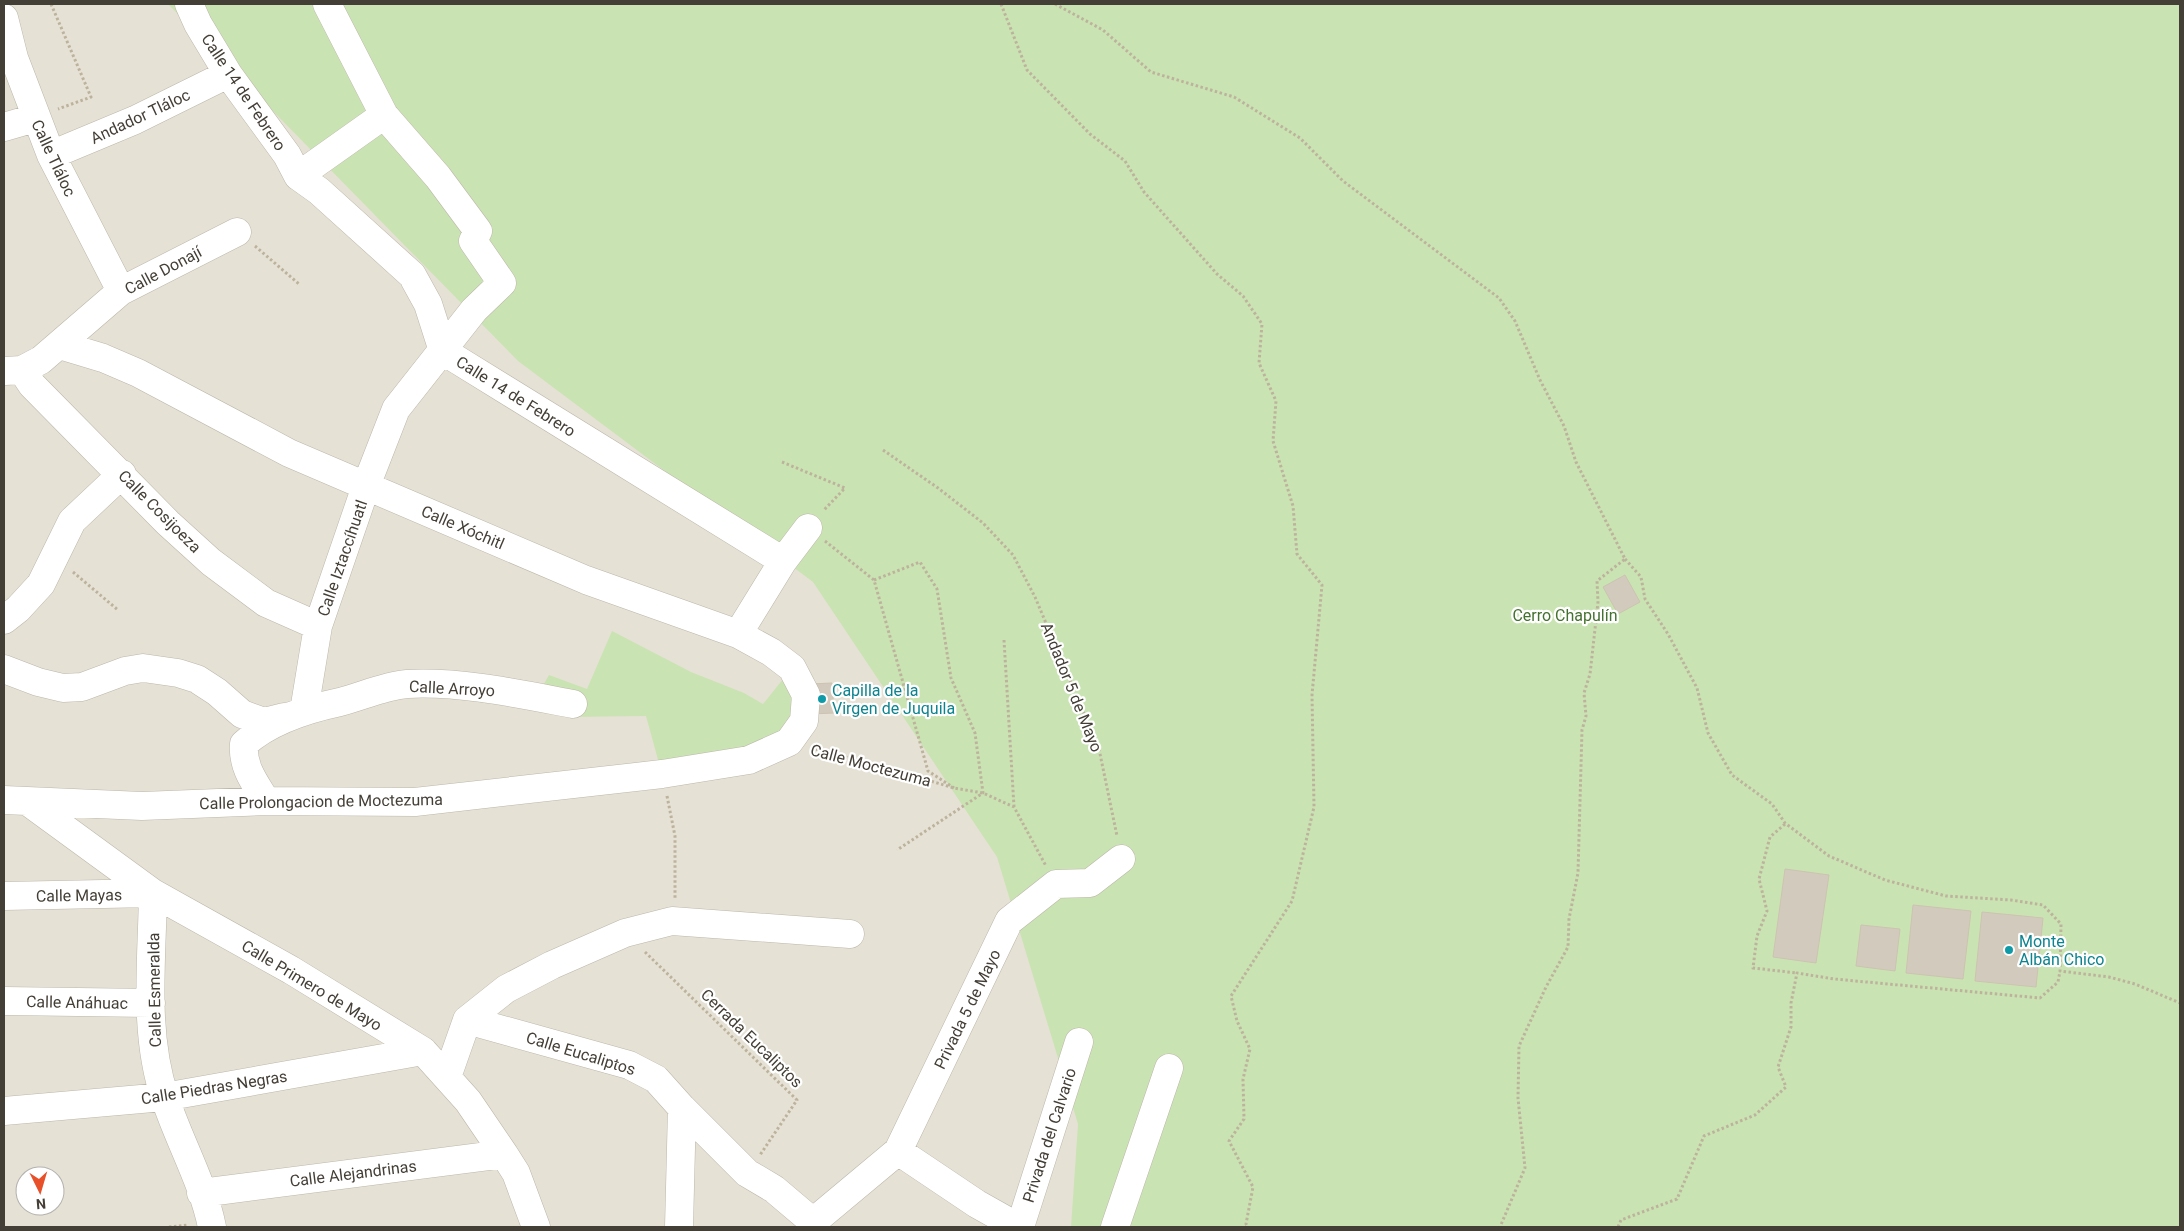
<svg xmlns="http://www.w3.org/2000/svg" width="2184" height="1231" font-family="Roboto,sans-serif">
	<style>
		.residential { fill: #e5e1d5; fill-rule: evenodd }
		.green { fill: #cae3b3 }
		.building { fill: #d2cbbd; stroke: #ccc3b1 }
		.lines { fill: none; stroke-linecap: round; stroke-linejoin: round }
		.minor-casing { stroke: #bcb7aa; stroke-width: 29 }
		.path { stroke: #bdb39d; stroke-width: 3; stroke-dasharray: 2.5 2.5; stroke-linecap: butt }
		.minor { stroke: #fff; stroke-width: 28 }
		.culture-dot { fill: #0f9aa8; stroke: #fff; stroke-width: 2 }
		.labels { text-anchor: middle; stroke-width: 4.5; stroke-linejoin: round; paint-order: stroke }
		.street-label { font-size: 16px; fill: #443f36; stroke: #fff }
		.park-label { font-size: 16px; fill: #44712f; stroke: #fff }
		.culture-label { font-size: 16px; fill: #0d838f; stroke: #fff; text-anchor: start }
	</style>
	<rect width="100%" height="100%" fill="#f2efe7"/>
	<path class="residential" d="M4,4H383L781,380L1232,1227H4ZM25,1176H55V1206H25Z"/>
	<path class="green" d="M168,4H2180V1227H1071L1078,1124L997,857L813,582L518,361Z
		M612,631L691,672L744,693L763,704L792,668L806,695L789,742L662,774L646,716L572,717L541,689L549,675L587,689Z"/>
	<path class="building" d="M1625,575L1640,602L1618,614L1603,587Z
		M832,683L834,713L811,714L810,684Z
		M1785,869L1829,875L1816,963L1773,957Z
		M1913,905L1971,911L1963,979L1906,973Z
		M1982,912L2043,918L2036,987L1975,981Z
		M1861,925L1900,929L1895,971L1856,966Z"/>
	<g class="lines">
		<defs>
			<path id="minor" d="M189,4L198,24L228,74L287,155L298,176L319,191L412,275L428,304L443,351L783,561
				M4,18L14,58L51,155L121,291
				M4,127L35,118
				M51,155L135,120L228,74
				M298,176L384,115
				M22,370L32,385L168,523L211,562L266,603L318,626
				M5,371L22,370L41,360L121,291L237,232
				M4,620L18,609L41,584L72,521L122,474
				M738,634L783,561L808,528
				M4,669L38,682L63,688L82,687L125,671L143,668L178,673L197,679L217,692L242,714L264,722L284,717
				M304,711L318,626L366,486L396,409L474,310L502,283L473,241L478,231L438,177L384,115L327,4
				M4,800L142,806L266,801L415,802L662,774L749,760L789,742L804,721L806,695L792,668L771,652L738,634L586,580L289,453L138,373L103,358L60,345
				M27,801L153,893L291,970L423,1051L468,1101L504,1154L516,1173L536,1227
				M266,801C255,783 242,767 244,744C270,720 307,709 340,702C363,696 384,686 407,684C460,681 520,694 573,704
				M153,893C152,961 143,1033 165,1098C179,1141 203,1182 212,1227
				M4,896L153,893
				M4,1001L151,1003
				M467,1020L629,1065L656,1079L682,1108L747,1173L774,1189L813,1222
				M447,1077L467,1020L506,989L552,965L625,933L672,921L850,934
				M4,1111L164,1097L423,1051
				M898,1151L977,1204L1018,1227
				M201,1193L504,1154
				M679,1227L682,1108
				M812,1227L813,1222L898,1151L1009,921L1056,884L1090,883L1121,859
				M1020,1227L1079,1042
				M1115,1227L1169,1068"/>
		</defs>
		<use href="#minor" class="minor-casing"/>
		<path class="path" d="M51,4L91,97L58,109
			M1001,4L1027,70L1090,134L1125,161L1144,192L1217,274L1243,296L1262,324L1259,363L1276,401L1273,441L1293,506L1297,554L1322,585L1312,695L1314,807L1292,901L1231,996L1237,1021L1250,1049L1243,1079L1244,1119L1229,1141L1253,1187L1246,1224L1248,1227
			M1055,4L1103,30L1151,72L1234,97L1300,138L1343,181L1499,298L1515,321L1540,380L1564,426L1576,462L1625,559L1597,581L1598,602L1590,674L1584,693L1586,716L1582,730L1578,873L1569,919L1568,947L1546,987L1519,1046L1518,1098L1525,1168L1500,1227
			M255,246L299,284
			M883,450L938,488L983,523L1013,555L1035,597L1099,749L1117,836
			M782,462L845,488L823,511
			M825,541L874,580L928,771L954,788
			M1625,559L1641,577L1645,599L1668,634L1697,688L1708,733L1732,775L1772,804L1785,823L1829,856L1885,880L1946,896L2011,900L2043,905L2061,924L2060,971L2109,977L2135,984L2180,1003
			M73,572L118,610
			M874,580L920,562L937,589L951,678L975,733L983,793L897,850
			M1004,640L1014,807
			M811,748L887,768L954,788L983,793L1014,807L1046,866
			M667,796L675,836V899
			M1785,824L1770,837L1759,879L1767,911L1757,936L1753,968L1797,973
			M645,952L797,1100L760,1155
			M169,1227L188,1225
			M1618,1227L1621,1220L1677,1199L1704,1136L1755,1115L1786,1087L1778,1067L1791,1027V1003L1797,973L1834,979L2040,998L2058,982L2060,971"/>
		<use href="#minor" class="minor"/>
	</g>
	<g class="culture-dot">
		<circle cx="822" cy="699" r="5"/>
		<circle cx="2009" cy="950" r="5"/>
	</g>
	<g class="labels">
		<g class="street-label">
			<text transform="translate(244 92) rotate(56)" y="6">Calle 14 de Febrero</text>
			<text transform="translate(140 116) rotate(-25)" y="6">Andador Tláloc</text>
			<text transform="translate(54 158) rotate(65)" y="6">Calle Tláloc</text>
			<text transform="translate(163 270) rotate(-28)" y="6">Calle Donají</text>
			<text transform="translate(516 396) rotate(32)" y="6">Calle 14 de Febrero</text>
			<text transform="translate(160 511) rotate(45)" y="6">Calle Cosijoeza</text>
			<text transform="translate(463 527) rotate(23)" y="6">Calle Xóchitl</text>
			<text transform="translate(342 558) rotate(-71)" y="6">Calle Iztaccíhuatl</text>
			<text transform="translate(1072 687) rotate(68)" y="6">Andador 5 de Mayo</text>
			<text transform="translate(452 688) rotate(3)" y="6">Calle Arroyo</text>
			<text transform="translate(871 765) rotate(15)" y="6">Calle Moctezuma</text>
			<text transform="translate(321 801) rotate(-1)" y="6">Calle Prolongacion de Moctezuma</text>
			<text transform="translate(79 895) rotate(-1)" y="6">Calle Mayas</text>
			<text transform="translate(312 985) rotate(31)" y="6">Calle Primero de Mayo</text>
			<text transform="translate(154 990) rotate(-91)" y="6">Calle Esmeralda</text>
			<text transform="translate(77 1002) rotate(1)" y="6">Calle Anáhuac</text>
			<text transform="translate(967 1009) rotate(-64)" y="6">Privada 5 de Mayo</text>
			<text transform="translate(752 1038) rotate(44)" y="6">Cerrada Eucaliptos</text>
			<text transform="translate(581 1053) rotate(17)" y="6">Calle Eucaliptos</text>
			<text transform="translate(214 1087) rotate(-9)" y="6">Calle Piedras Negras</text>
			<text transform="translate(1049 1135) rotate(-72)" y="6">Privada del Calvario</text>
			<text transform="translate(353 1173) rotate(-7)" y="6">Calle Alejandrinas</text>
		</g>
		<g class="park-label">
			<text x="1565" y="621">Cerro Chapulín</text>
		</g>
		<g class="culture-label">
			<text x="832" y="696">Capilla de la<tspan x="832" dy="18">Virgen de Juquila</tspan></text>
			<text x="2019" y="947">Monte<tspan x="2019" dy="18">Albán Chico</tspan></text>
		</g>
	</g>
	<rect width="2184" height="1231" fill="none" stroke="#443f36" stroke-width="10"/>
	<g transform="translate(40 1191) rotate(175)"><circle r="24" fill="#ffffff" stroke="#b4b2af"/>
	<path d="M0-4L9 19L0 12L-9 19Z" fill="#e75028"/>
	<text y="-8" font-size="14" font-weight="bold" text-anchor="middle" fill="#443f36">N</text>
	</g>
</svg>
